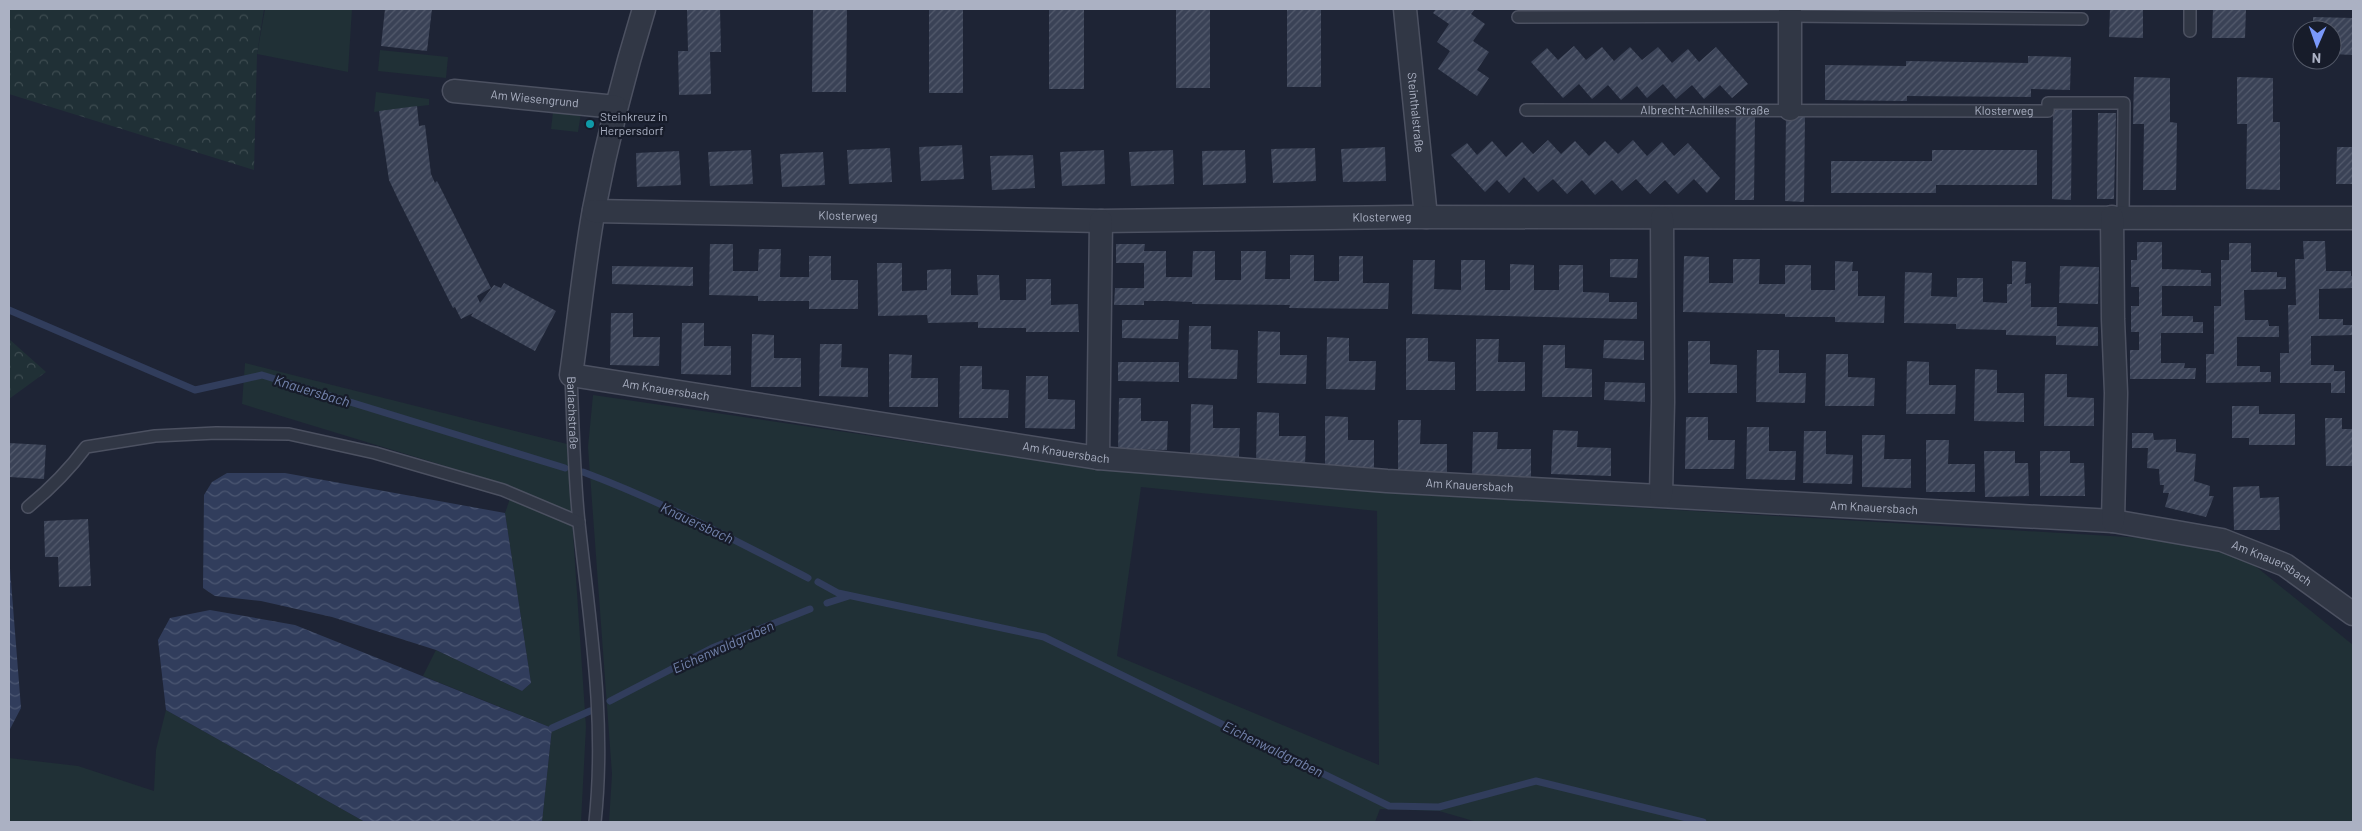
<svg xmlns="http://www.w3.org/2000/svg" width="2362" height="831" font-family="Barlow,sans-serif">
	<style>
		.green { fill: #203036; fill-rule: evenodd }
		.forest { fill: url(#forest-crowns) }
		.water { fill: url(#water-waves) }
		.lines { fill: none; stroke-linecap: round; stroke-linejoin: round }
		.stream { stroke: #313d5c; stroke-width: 7 }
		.building { fill: url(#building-hatch) }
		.lane-casing { stroke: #4c5161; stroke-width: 14 }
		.street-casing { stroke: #4c5161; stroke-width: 25 }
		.lane { stroke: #313745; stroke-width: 11 }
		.street { stroke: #313745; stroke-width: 22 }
		.culture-dot { fill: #0f9aa8; stroke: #171c2a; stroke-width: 2 }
		.labels { text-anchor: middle; stroke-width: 4.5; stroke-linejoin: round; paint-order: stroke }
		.street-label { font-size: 12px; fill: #abb1c3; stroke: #171c2a }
		.poi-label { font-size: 12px; fill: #abb1c3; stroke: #171c2a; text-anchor: start }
		.water-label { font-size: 14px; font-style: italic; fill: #7383ac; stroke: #171c2a }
	</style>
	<defs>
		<pattern id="forest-crowns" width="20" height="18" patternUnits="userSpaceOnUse" patternTransform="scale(1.25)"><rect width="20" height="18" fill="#203036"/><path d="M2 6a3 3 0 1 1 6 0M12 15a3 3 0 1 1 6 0" fill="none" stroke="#3e4c51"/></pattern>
		<pattern id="water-waves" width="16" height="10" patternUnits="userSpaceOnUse" patternTransform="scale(1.25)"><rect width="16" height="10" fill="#313d5c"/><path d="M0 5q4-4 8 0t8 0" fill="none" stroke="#4c5772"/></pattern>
		<pattern id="building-hatch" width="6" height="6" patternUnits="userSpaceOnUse" patternTransform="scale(1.25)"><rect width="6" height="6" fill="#3a4256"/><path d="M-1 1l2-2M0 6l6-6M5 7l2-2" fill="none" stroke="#545b6d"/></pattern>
	</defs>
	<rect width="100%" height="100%" fill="#1e2435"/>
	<path class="green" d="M265,9H352L348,72L257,54Z
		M380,50L448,57L446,78L378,71Z
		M376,92L429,99V105L374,112Z
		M553,112L581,113L578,132L551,129Z
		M245,363L567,444L586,727L581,822H542L552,728L423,676L436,650L522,691L531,683L505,513L514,487L242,404Z
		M593,395L1090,468L1377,492L2227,543L2353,645V822H1477L1439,811L1380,809L1375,822H609L612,774L588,447ZM1141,487L1377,511L1379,765L1117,656Z
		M166,710L365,822H9V758L78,766L154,791L156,750Z"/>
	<path class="forest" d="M9,9H264L257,54L254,170L9,94Z
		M9,339L46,372L9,399Z"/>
	<path class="water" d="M227,473H285L505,513L531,683L522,691L436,650L332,617L261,601L215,596L203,588L204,495L212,482Z
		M9,556L21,708L9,731Z
		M210,610L295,625L552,728L542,822H365L166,710L158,640L170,618Z"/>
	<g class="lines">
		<path class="stream" d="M9,310L195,390L262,375L565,468
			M583,472C661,501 735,540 808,578
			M818,582L838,593L1044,637L1389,806L1439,807L1536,781L1703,822
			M827,603L849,596
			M610,701L712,648L810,609
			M552,728L590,711"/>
	</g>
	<path class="building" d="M385,9H432L427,51L381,46Z
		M687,9H720L721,52H710L711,94L679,95L678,51H688Z
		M813,9H847L846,92H812Z
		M929,9H963V93H929Z
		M1049,9H1084V89H1049Z
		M1176,9H1210V88H1176Z
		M1287,9H1321V87H1287Z
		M1436,9H1475L1471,14L1485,24L1473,41L1489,52L1477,70L1489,78L1477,96L1438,69L1450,51L1437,42L1449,24L1433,13Z
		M2110,9H2143V38L2109,37Z
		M2213,9H2246L2245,38H2212Z
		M2313,17L2353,18V55L2332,54V30H2313Z
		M1574,46L1586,60L1602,47L1614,61L1630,47L1642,60L1658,47L1672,63L1688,49L1699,62L1716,47L1748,84L1732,98L1720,85L1704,99L1692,85L1676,99L1663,84L1647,98L1637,86L1621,100L1608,85L1592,99L1579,84L1563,98L1531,62L1547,48L1558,60Z
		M2028,56L2071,57L2070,90L2031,89V97L1907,96V101L1825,100V65L1906,66V61L2028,63Z
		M2134,77L2170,78V122L2177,123L2176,190H2143L2144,124H2133Z
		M2237,77L2273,78V122H2280V190L2246,189L2247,124H2237Z
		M417,106L419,126L425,125L431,174L435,183L437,181L491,288L477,296L480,303L494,285L501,288L504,283L556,311L535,351L471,316L473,313L461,319L455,307L453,308L399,201L389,180L379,111Z
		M2053,109H2072L2071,200L2052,199Z
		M1736,113L1755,114L1754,200H1735Z
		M2098,113H2116L2114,199H2097Z
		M1786,115H1805L1804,202L1785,201Z
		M1548,140L1561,154L1575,141L1589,156L1605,141L1618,154L1633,140L1647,156L1662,142L1674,156L1688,143L1720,178L1707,193L1694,179L1678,194L1665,180L1650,194L1636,179L1622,191L1612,180L1595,195L1582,180L1567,194L1553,179L1538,192L1524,177L1509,193L1497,180L1485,192L1451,155L1467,143L1477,155L1492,141L1506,157L1522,142L1533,154Z
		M962,145L964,179L921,181L919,147Z
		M1385,147L1386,181L1343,182L1341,149Z
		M2337,147H2353V184H2336Z
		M890,148L892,182L849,184L847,150Z
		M1315,148L1316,181L1273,183L1271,149Z
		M751,150L753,184L710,186L708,152Z
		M1104,150L1105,184L1062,186L1060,152Z
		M1173,150L1174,184L1131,186L1129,152Z
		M1245,150L1246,183L1203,185L1202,151Z
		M1932,150H2037V185H1936V193H1831V161H1932Z
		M679,151L681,185L637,187L636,153Z
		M823,152L825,185L782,187L780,154Z
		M1033,155L1035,188L992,190L990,156Z
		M2303,241H2325L2326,271H2351V276H2353V288L2319,289V319H2343V325H2353V335L2311,336V365H2334V371H2345V393H2331V383H2280V353H2289L2288,305H2296L2295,259H2304Z
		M2137,242H2162V269L2201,270V273H2211V286H2162V316H2193V322H2203V333H2161V363H2185L2184,368H2196L2195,379H2130V350H2139V332H2131V306H2139V287H2131V260H2137Z
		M2229,243H2251V272H2277V277H2286V289L2244,290L2245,320H2268L2269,326H2279V337H2237V366H2260V372H2271V382L2206,383V354H2214V306H2221V260H2229Z
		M710,244H733V271H758L759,249H781L780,277H809V256H831V280H858V309H809V301H758V296L709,295Z
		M1116,244H1145L1144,251H1166V277H1192L1193,251H1215V280H1241V251H1266L1265,279H1290V255H1314V281H1339V256H1363V283H1389L1388,309L1289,308L1290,305L1192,304V302L1168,301H1144V305H1114L1115,288H1144V263H1116Z
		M1684,256L1709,257V283H1733V259H1760L1759,284H1785V265H1811V290H1835V261L1853,262L1852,271H1858V296H1885L1884,323L1835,322V317H1785V314L1683,312Z
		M1610,259H1638L1637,278L1610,277Z
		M1413,260H1435L1434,289L1461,290V260H1485V290H1510V264L1534,265V290H1559V265H1583V292L1609,293V302H1637V319L1412,314Z
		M2012,261L2026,262L2025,284L2031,283V307H2057V326L2098,327V346L2056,345V336L2006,335V330L1956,329V324L1904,323L1905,272L1932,273L1931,296L1957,297V278H1983V302L2007,303V284H2012Z
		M877,263H902V291L927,290V270L951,269V295H978L977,275H999L1000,300H1026V279H1051V305L1078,304L1079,332H1026V328H978V322L928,323L927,315L878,316Z
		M612,266L693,267V286L612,284Z
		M2060,266L2099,267L2098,304L2059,303Z
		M611,313H633V337H660L659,366L610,365Z
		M1122,320H1179L1178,339L1122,338Z
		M682,323H704V346H731V375L681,374Z
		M1189,326H1211V349L1238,350L1237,379L1188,378Z
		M1258,331L1280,332V355H1307L1306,384L1257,383Z
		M752,334L774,335V358H801V387H751Z
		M1327,337L1349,338V361H1376L1375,390L1326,389Z
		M1406,338H1428V361L1455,362V390H1406Z
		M1476,339H1499L1498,362H1525V391H1476Z
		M1604,340L1644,341V360L1603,358Z
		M1688,341H1710V364L1737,365V393H1688Z
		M820,344H842L841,367L868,368V397L819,396Z
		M1543,345H1565V368L1592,369V397H1542Z
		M1757,350H1779V373H1806L1805,403L1756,402Z
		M889,354L912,355L911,378H938V407H889Z
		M1826,354H1848V377L1875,378L1874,406H1825Z
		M1907,361L1929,362V385H1956L1955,414H1906Z
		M1118,362H1179V382L1118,381Z
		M960,366H982V389L1009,390L1008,418H959Z
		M1975,369L1997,370V393H2024V422L1974,421Z
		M2045,374H2067V397L2094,398V426H2044Z
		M1026,376H1048V399L1075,400V429L1025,428Z
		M1605,382L1645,383V402L1604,400Z
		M1119,398H1141V421H1168L1167,450L1118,449Z
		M1191,404L1213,405V428H1240L1239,457L1190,456Z
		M2232,406H2259V414H2295V445H2249V438H2232Z
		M1257,412L1279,413V436H1306L1305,465H1256Z
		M1325,416L1348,417V440H1374V469L1325,468Z
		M1686,417H1708V440H1735L1734,469H1685Z
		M2325,418H2342V429H2353V466H2326Z
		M1398,420H1421L1420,444H1447V473L1398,472Z
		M1747,427H1769V451H1796L1795,480L1746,479Z
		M1553,430L1578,431L1577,447L1611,448V476L1551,474Z
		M1804,431H1826V454L1853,455L1852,484L1803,483Z
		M1473,432H1498L1497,449H1531V477L1472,476Z
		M2132,433H2153L2154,440L2176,439V452L2196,454L2194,481L2210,486L2209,496H2214L2206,517L2165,507L2169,493H2163L2164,485H2160L2159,469L2147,468L2148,448H2132Z
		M1862,435H1885L1884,459H1911V488L1862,487Z
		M1926,440H1949L1948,464H1975V492H1926Z
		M9,443L46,445L44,479L9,477Z
		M1984,451H2015V463H2028L2029,496L1985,497Z
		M2040,451H2070V463H2084L2085,496H2040Z
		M2259,486L2260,498L2279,497L2280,530H2234L2233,487Z
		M88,519L91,586L59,587L58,557H45L44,521Z"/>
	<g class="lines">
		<defs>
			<g id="lane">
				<path d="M1518,17L1790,16L2082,19"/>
				<path d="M2190,31V9"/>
				<path id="s1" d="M1526,110L2048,111V103H2124L2123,218"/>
				<path id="s2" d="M571,375C573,424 574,474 579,523C590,625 606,720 595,822"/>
				<path d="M28,507C50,489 69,470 86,447L155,436L216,433L289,434L375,453L503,490L579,522"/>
			</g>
			<g id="street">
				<path id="s3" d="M644,9C624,74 607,141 594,209C584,264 579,320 571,375L1098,458L1387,481L2113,521L2222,540L2285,565L2353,614"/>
				<path id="s4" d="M1405,9L1426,217"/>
				<path d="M1790,9V109"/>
				<path id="s5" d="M454,91L616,107"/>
				<path id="s6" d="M594,211L1101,221L1405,217L2353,218"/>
				<path d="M2112,217L2113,319L2116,393L2113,521"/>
				<path d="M1098,458L1101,221"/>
				<path d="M1661,495L1663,402L1662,218"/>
			</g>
		</defs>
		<use href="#lane" class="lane-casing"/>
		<use href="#street" class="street-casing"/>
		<use href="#lane" class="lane"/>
		<use href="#street" class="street"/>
	</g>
	<circle class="culture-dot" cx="590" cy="124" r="5"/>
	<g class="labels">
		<g class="street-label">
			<text dy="4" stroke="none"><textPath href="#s5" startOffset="81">Am Wiesengrund</textPath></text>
			<text dy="4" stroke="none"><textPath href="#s1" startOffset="179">Albrecht-Achilles-Straße</textPath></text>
			<text dy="4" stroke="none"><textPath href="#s1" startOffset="478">Klosterweg</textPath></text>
			<text dy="4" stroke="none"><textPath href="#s4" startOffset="104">Steinthalstraße</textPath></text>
			<text dy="4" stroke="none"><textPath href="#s6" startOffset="254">Klosterweg</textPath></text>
			<text dy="4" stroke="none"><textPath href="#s6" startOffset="788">Klosterweg</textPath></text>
			<text dy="4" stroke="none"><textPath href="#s3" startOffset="470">Am Knauersbach</textPath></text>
			<text dy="4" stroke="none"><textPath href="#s2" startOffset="38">Barlachstraße</textPath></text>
			<text dy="4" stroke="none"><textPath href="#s3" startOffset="875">Am Knauersbach</textPath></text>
			<text dy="4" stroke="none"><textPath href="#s3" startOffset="1280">Am Knauersbach</textPath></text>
			<text dy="4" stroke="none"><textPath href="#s3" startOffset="1685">Am Knauersbach</textPath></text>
			<text dy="4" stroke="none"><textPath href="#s3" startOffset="2090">Am Knauersbach</textPath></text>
		</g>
		<g class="poi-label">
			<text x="600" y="121">Steinkreuz in<tspan x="600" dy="14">Herpersdorf</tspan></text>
		</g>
		<g class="water-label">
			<text transform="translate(312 391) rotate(17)" y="5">Knauersbach</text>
			<text transform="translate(697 523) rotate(25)" y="5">Knauersbach</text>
			<text transform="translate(723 647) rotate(-24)" y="5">Eichenwaldgraben</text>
			<text transform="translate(1273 749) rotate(26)" y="5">Eichenwaldgraben</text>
		</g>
	</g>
	<rect width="2362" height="831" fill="none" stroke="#abb1c3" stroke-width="20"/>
	<g transform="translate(2317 45) rotate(182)"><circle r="24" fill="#171c2a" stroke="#525867"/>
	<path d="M0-4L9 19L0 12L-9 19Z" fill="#7a98f9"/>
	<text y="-8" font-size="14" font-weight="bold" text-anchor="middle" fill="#abb1c3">N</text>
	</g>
</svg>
